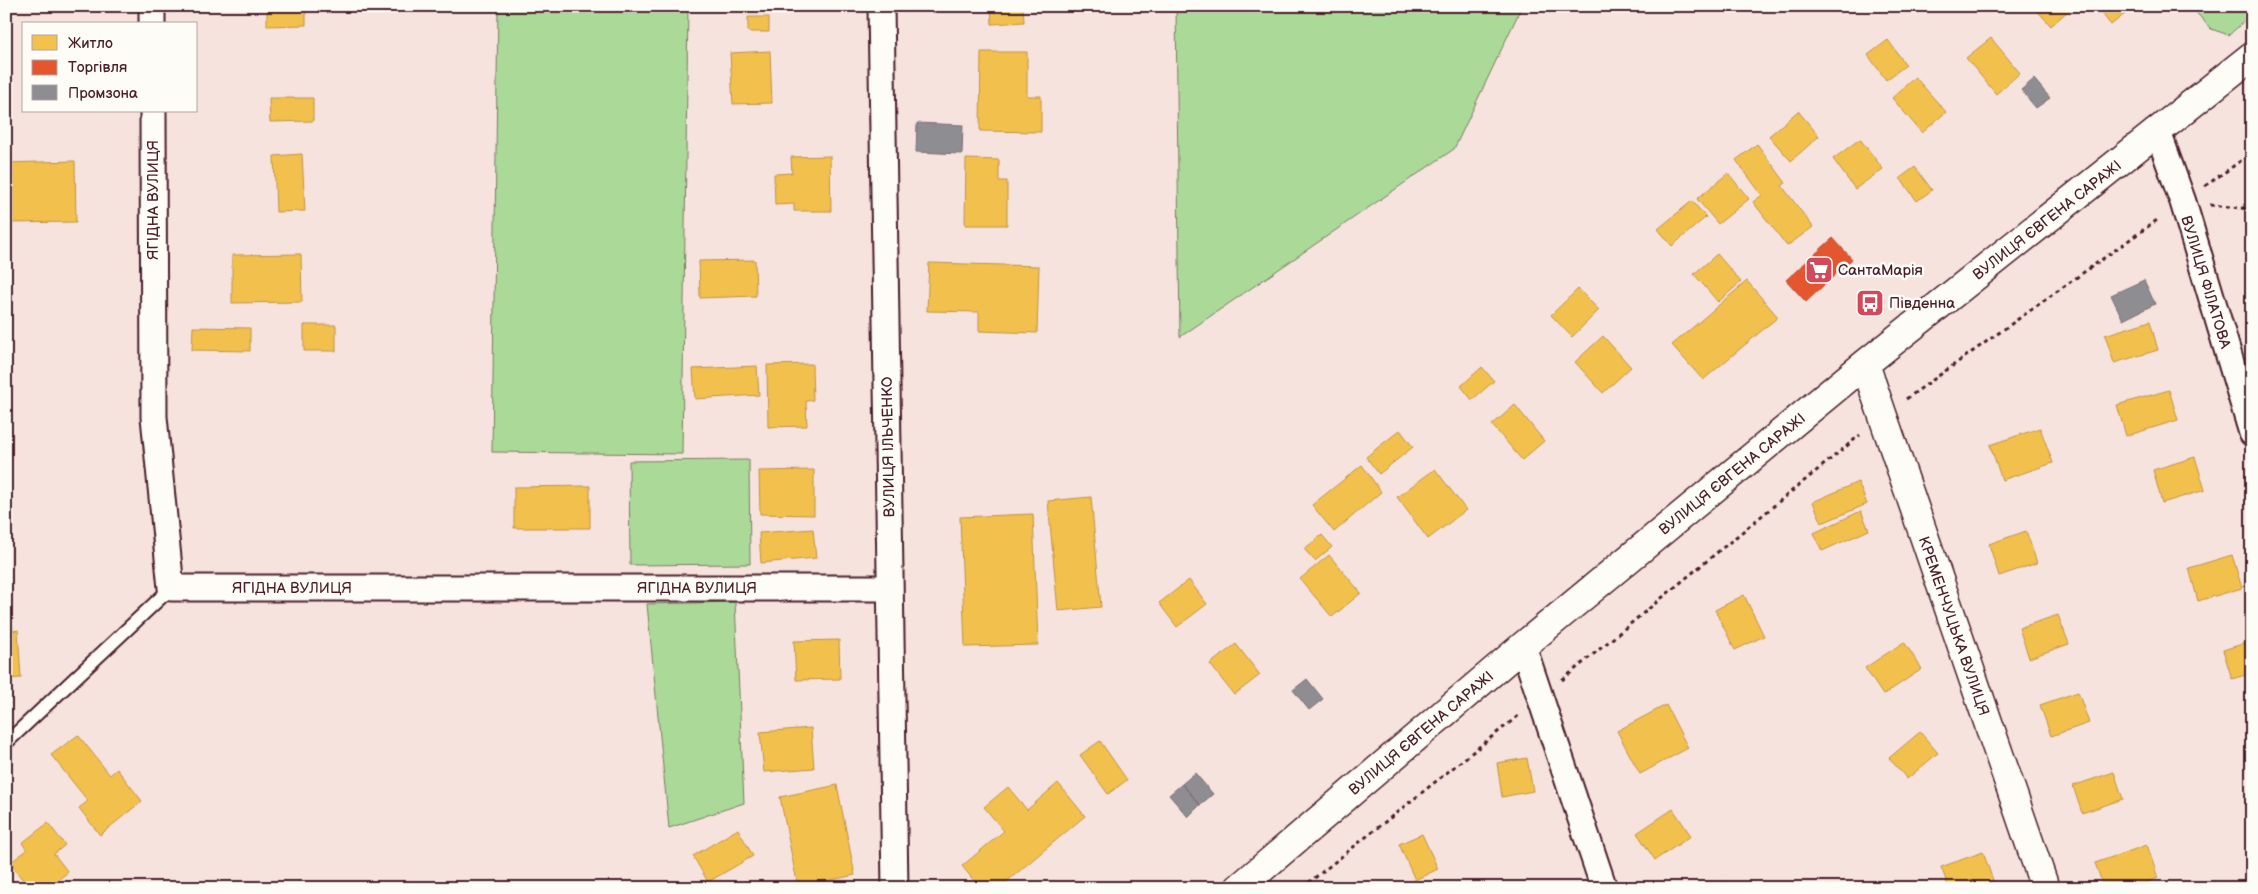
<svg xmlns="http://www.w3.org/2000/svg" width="2258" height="894" font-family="'Balsamiq Sans',sans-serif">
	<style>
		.green { fill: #abd998; stroke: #7a7c62 }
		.homes { fill: #f2c14e; stroke: #c09044 }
		.shops { fill: #e4572e; stroke: #b6462d }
		.industry { fill: #8d8d92; stroke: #796c73 }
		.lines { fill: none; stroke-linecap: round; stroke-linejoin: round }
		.lane-casing { stroke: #4a1f2b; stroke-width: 16 }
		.street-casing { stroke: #4a1f2b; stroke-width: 29 }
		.secondary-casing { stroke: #4a1f2b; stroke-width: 31 }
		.path { stroke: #4a1f2b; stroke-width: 3; stroke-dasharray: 4 4; stroke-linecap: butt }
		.lane { stroke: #fdfcf7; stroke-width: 12 }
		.street { stroke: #fdfcf7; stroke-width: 25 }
		.secondary { stroke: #fdfcf7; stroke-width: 28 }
		.labels { text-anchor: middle; stroke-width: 5; stroke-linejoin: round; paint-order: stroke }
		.street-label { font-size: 15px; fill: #4a1f2b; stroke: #fdfcf7 }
		.poi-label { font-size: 15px; fill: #4a1f2b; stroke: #fdfcf7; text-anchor: start }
	</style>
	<rect width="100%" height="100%" fill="#f6e3de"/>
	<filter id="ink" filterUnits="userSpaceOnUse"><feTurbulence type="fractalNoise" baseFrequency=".02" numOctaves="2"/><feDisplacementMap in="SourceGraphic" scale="10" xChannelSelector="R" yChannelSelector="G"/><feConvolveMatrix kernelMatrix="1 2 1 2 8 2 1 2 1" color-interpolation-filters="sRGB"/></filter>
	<g filter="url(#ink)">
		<path class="green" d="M498,6H688L682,454L492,452Z
			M1176,6H1522L1454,149L1180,337Z
			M2196,6H2252V14L2229,35L2211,29L2193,9Z
			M749,460L750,564L630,565L629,461Z
			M735,602L744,803L669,828L647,604Z"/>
		<path class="homes" d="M267,6H306V25L267,26Z
			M730,6H758V8L730,9Z
			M991,6H1023L1024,22L992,24Z
			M2033,6H2068L2070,9L2051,26Z
			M2096,6H2135L2111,25Z
			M748,17H769V32H748Z
			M1991,38L2020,73L1996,94L1966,58Z
			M1888,40L1906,65L1886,80L1868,55Z
			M770,51L772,103L733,104L730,53Z
			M981,52H1027V96H1041V132L980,131Z
			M1915,77L1946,112L1922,133L1892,98Z
			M269,98H313V121L270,122Z
			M1798,111L1819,136L1791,161L1769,136Z
			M1860,139L1883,169L1855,189L1833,159Z
			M1757,144L1786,183L1782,186L1813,227L1787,246L1753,202L1762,195L1736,160Z
			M302,154L305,211L276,212L274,156Z
			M830,156L831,211H794V204L775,205L774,174L792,173L791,157Z
			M966,159L999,160V181H1007V225H965Z
			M75,161L76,222L6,223V163Z
			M1915,167L1932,190L1917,201L1900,178Z
			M1728,173L1749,199L1718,224L1697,199Z
			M1692,201L1706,217L1672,246L1658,229Z
			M301,254L302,302L232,303V255Z
			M1717,254L1741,282L1718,302L1694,274Z
			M755,260L756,296L700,298L699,261Z
			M929,263L1039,266L1037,333L979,331V312L927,311Z
			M1747,281L1778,317L1703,380L1672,345Z
			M1578,289L1599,310L1572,337L1551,315Z
			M2150,321L2158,350L2114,363L2105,335Z
			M304,325H336V351H304Z
			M193,327L250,328V351L192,350Z
			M1603,336L1631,367L1603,393L1575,362Z
			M812,364L813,400L806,401L807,426L768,427L767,365Z
			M757,366L759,395L695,399L693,369Z
			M1482,367L1494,381L1472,400L1461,386Z
			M2169,390L2178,420L2126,436L2117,405Z
			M1515,405L1544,441L1522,460L1492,425Z
			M2040,428L2053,463L2002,480L1990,445Z
			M1400,430L1413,447L1379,474L1366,457Z
			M2195,457L2205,490L2162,503L2153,470Z
			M1362,465L1381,492L1334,532L1312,505Z
			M1435,469L1466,510L1428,539L1397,497Z
			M814,470V515L760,514L759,471Z
			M1858,482L1867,504L1822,523L1813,502Z
			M590,486V528H514V487Z
			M1091,497L1101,607L1058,611L1048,501Z
			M1861,511L1869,530L1822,551L1814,533Z
			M1033,514L1038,645L965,647L960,517Z
			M813,529L816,558L761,563L759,533Z
			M2026,531L2037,563L1999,576L1989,544Z
			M1322,535L1332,547L1315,561L1304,549Z
			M1329,555L1361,593L1332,617L1300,579Z
			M2232,555L2242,588L2198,601L2189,568Z
			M1189,580L1207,604L1177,627L1159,603Z
			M1744,595L1764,636L1735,650L1715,610Z
			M10,597L13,631L18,630L21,678L6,679V598Z
			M2058,615L2069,644L2029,658L2019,628Z
			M839,640L840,679L796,680L794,641Z
			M2252,641V673L2232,679L2223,650Z
			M1904,642L1922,669L1883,695L1865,668Z
			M1236,644L1260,675L1234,695L1210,664Z
			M2078,692L2089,723L2051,736L2040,705Z
			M1666,705L1688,748L1640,774L1617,731Z
			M811,728L814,768L764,772L760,732Z
			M1920,732L1938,753L1907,779L1889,758Z
			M78,735L110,775L117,769L142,801L100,835L79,808L88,801L51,755Z
			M1100,741L1127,780L1108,794L1080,755Z
			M1527,758L1533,791L1502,797L1497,763Z
			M2114,772L2123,799L2082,813L2073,786Z
			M1058,783L1085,816L999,888H980L962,866L1004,831L984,807L1008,787L1027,810Z
			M837,785L855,875L798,887L780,797Z
			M1673,809L1691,836L1655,860L1637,833Z
			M48,823L65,845L54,854L68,872L48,888H36L30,881L26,884L10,863L27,850L22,843Z
			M738,829L753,856L708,882L693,856Z
			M1422,834L1438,869L1415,880L1399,844Z
			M2147,845L2158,878L2131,888H2104L2095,863Z
			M1983,852L1995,886L1990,888H1949L1941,867Z
			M1724,881L1729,888H1716Z"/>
		<path class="shops" d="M1833,238L1852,259L1806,302L1786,280Z"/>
		<path class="industry" d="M2034,79L2050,98L2036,108L2021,90Z
			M917,123L963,125L962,154L916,152Z
			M2144,280L2155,304L2123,320L2111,295Z
			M1307,679L1323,699L1309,710L1293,690Z
			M1195,773L1213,794L1200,805L1182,784Z
			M1182,784L1200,805L1188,817L1169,795Z"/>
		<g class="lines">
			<defs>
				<path id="lane" d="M6,743L171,588"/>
				<path id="street" d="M152,6V24
					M881,6L895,888
					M153,111L154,417L171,588H890
					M2158,132L2183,202L2252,433
					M1523,646L1604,888"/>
				<path id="secondary" d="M1865,364L2045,888
					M1239,888L1523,646L1865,364L2252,56"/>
			</defs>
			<use href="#lane" class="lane-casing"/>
			<use href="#street" class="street-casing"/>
			<use href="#secondary" class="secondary-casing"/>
			<path class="path" d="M2205,186L2252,153
				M2210,205L2252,209
				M1906,399L2160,218
				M1562,680L1860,435
				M1302,888L1518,716"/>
			<use href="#lane" class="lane"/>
			<use href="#street" class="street"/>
			<use href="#secondary" class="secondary"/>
		</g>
	</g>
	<defs>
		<symbol id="supermarket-square" viewBox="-11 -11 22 22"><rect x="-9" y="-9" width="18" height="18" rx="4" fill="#d1495b" stroke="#fdfcf7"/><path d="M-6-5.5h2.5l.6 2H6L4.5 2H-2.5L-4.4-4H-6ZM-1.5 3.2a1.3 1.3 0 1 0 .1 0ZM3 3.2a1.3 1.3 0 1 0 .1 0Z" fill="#fff"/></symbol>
		<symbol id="bus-square" viewBox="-11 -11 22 22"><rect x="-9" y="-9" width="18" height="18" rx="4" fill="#d1495b" stroke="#fdfcf7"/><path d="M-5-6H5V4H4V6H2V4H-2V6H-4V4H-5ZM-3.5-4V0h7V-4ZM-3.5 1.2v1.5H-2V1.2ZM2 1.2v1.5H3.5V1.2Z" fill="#fff"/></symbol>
	</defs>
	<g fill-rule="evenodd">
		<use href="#supermarket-square" x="1803" y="254" width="32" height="32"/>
		<use href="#bus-square" x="1854" y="287" width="32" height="32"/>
	</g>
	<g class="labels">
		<g class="street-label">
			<text transform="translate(153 200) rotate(-90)" y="5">ЯГІДНА ВУЛИЦЯ</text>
			<text transform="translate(2047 220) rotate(-38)" y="5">ВУЛИЦЯ ЄВГЕНА САРАЖІ</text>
			<text transform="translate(2206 282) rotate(73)" y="5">ВУЛИЦЯ ФІЛАТОВА</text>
			<text transform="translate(888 447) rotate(-91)" y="5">ВУЛИЦЯ ІЛЬЧЕНКО</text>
			<text transform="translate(1732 474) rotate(-39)" y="5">ВУЛИЦЯ ЄВГЕНА САРАЖІ</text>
			<text x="292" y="593">ЯГІДНА ВУЛИЦЯ</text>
			<text x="697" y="593">ЯГІДНА ВУЛИЦЯ</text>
			<text transform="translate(1954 626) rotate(71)" y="5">КРЕМЕНЧУЦЬКА ВУЛИЦЯ</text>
			<text transform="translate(1421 733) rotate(-40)" y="5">ВУЛИЦЯ ЄВГЕНА САРАЖІ</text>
		</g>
		<g class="poi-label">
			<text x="1838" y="275">СантаМарія</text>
			<text x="1889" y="308">Південна</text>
		</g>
	</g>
	<rect width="2258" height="894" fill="none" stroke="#fdfcf7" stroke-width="25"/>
	<rect x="12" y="12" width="2233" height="869" fill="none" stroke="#4a1f2b" stroke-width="2" filter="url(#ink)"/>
	<rect x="22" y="22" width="175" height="90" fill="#fdfcf7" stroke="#b5a4a5"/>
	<rect x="32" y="35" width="25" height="15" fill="#f2c14e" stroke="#b5a4a5"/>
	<text x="68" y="48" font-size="15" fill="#4a1f2b">Житло</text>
	<rect x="32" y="60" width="25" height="15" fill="#e4572e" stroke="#b5a4a5"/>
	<text x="68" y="72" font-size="15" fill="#4a1f2b">Торгівля</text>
	<rect x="32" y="85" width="25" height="15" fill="#8d8d92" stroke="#b5a4a5"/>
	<text x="68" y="98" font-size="15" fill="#4a1f2b">Промзона</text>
</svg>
